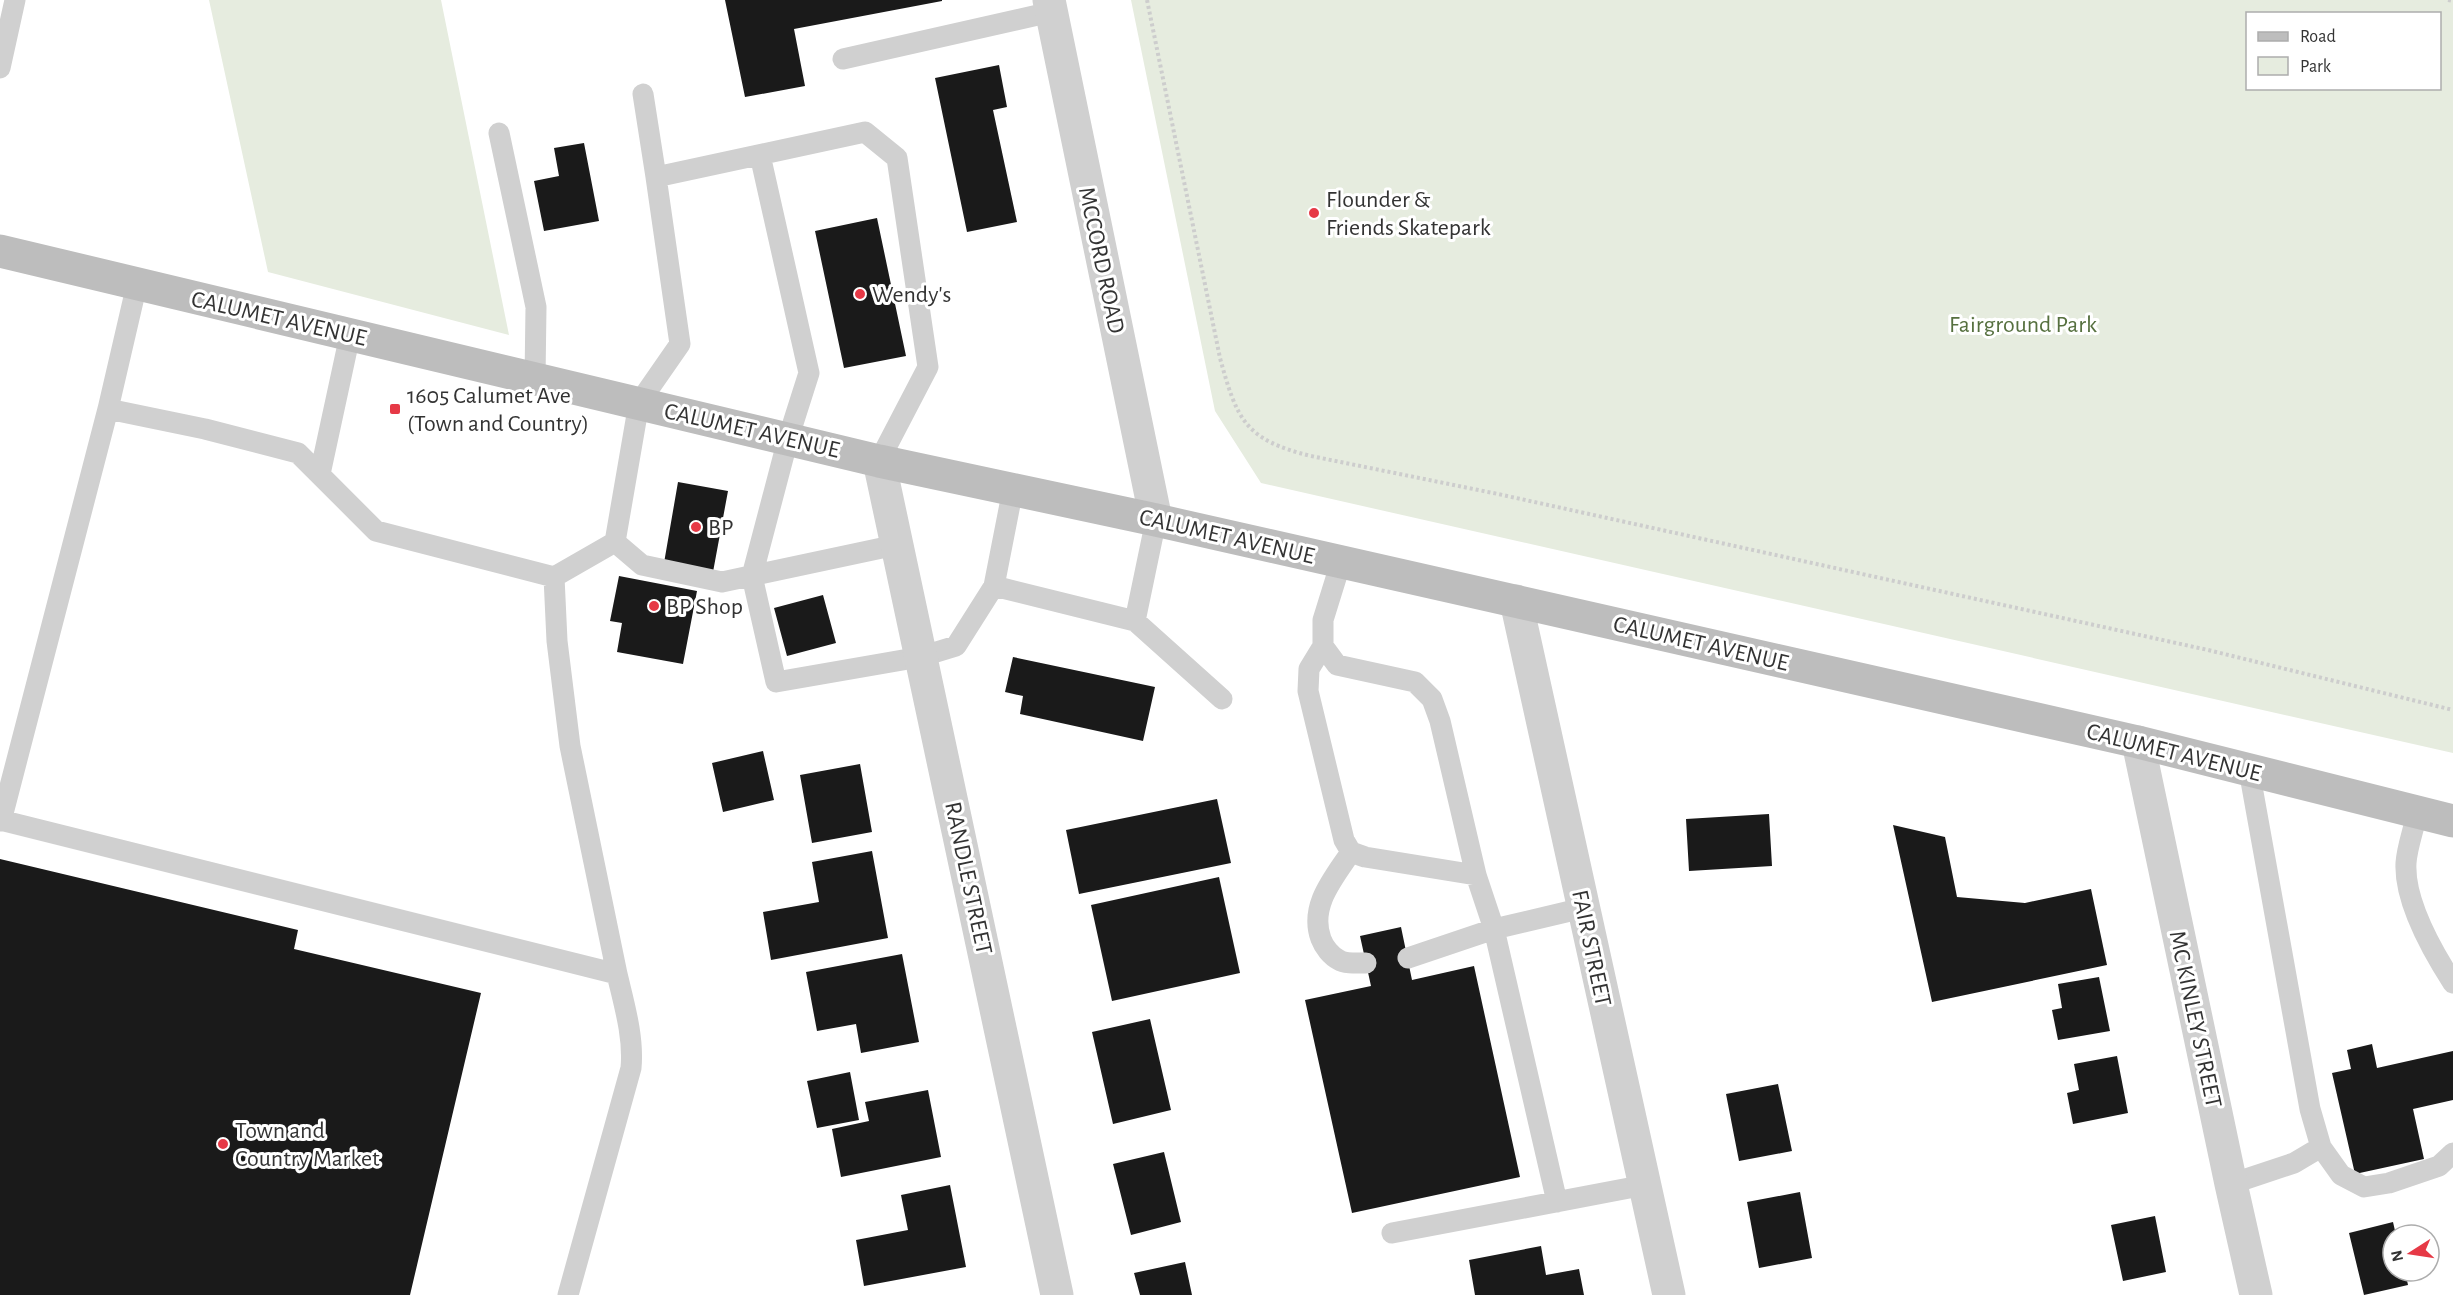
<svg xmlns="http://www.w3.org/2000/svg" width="2453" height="1295" font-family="'Alegreya Sans',sans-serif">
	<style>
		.green { fill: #e6ecdf; fill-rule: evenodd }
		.building { fill: #1a1a1a }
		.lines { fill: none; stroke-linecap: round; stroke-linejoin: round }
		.path { stroke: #cdcdcd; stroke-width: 4; stroke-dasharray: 3 3; stroke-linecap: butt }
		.service { stroke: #d0d0d0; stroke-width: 21 }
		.minor { stroke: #d0d0d0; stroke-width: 33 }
		.secondary { stroke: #bdbdbd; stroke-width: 33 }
		.poi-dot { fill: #e63946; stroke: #fff; stroke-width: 2 }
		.labels { text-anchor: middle; stroke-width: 6; stroke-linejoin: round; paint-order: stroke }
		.poi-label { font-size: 24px; fill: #333; stroke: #fff; text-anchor: start }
		.street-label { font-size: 24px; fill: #333; stroke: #fff }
		.park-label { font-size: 24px; fill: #56703f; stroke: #fff }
	</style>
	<rect width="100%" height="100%" fill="#fff"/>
	<path class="green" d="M209,0H441L509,335L268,272Z
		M1131,0H2453V753L1261,483L1215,411ZM2248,14H2440V88H2248Z"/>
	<path class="building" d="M725,0H942V1L794,29L805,86L745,97Z
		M999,65L1007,107L993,110L1017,222L967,232L935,78Z
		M584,143L599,221L544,231L534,181L559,176L554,148Z
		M877,218L906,356L844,368L815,231Z
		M678,482L728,491L713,572L664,563Z
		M619,576L697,591L683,664L617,652L622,623L610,621Z
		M823,595L836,643L787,656L774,608Z
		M1013,657L1155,687L1143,741L1020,714L1023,696L1005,692Z
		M763,751L774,800L723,812L712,763Z
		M860,764L872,832L812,843L800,775Z
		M1217,799L1231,863L1079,894L1066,830Z
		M1769,814L1772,866L1689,871L1686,819Z
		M1893,825L1945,837L1957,897L2025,903L2091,889L2107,965L1932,1002Z
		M872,851L888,938L771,960L763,912L819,902L812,862Z
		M0,859L298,930L294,949L481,993L410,1295H0Z
		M1219,877L1240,973L1112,1001L1091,905Z
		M1401,927L1412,980L1474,966L1520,1177L1352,1213L1305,1000L1371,986L1360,936Z
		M902,954L919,1042L861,1053L856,1024L817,1031L806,972Z
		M2099,977L2110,1031L2058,1040L2052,1010L2062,1008L2058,984Z
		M1150,1019L1171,1110L1113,1124L1092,1032Z
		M2372,1044L2377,1068L2453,1051V1100L2413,1109L2424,1159L2355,1174L2332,1073L2351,1069L2347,1050Z
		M2117,1056L2128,1113L2073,1124L2067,1093L2079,1090L2074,1064Z
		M850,1072L859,1120L817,1128L807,1081Z
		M1778,1084L1792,1151L1739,1161L1726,1094Z
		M928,1090L941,1157L841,1177L832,1129L869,1121L865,1102Z
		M1164,1152L1181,1222L1131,1235L1113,1164Z
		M950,1185L966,1267L864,1286L856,1240L908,1230L901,1195Z
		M1800,1192L1812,1258L1759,1268L1747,1202Z
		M2155,1216L2166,1272L2123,1281L2111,1225Z
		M2393,1222L2396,1235H2393V1271H2405L2408,1285L2364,1295L2349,1233Z
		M1541,1246L1546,1275L1579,1269L1584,1295H1475L1469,1260Z
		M1185,1262L1192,1295H1140L1134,1273Z"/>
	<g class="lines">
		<path class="path" d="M1147,0L1220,358C1237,420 1245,440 1311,456L1498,494L2208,650L2453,710
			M2448,0L2453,1"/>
		<path class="service" d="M843,59L1051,12
			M0,68L15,0
			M643,94L656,177
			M499,133L536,307L535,379
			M760,155L809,373L788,439L752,576L776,682L920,657L956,646L994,586
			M320,474L350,335
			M1013,489L994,586L1135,621L1156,520
			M615,542L642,565L722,582L896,545
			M1341,562L1323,620V646L1337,665L1415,682L1432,699L1440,721L1476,875L1494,929L1583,908
			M554,577L615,542L639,403L680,344L656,177L865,132L897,158L928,367L879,461
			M1135,621L1222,699
			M1323,646L1309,669L1308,691L1344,840L1351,852L1365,857L1476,875
			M2249,770L2310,1109L2321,1147L2341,1175L2364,1187L2389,1183L2439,1166L2453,1153
			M2417,813C2414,829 2407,847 2406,863C2404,901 2433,952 2453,983
			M0,820L617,974L570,746L557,641L554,577L376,531L298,453L205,429L108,409
			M1,821L108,409L137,284
			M1351,852C1333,879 1309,906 1321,939C1324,947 1331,956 1339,960C1345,964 1358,963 1366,963
			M1408,958L1494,929L1557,1202
			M2231,1184L2294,1163L2321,1147
			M1392,1233L1645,1185
			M568,1295L631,1068C634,1037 624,1004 617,974"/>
		<path class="minor" d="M1049,0L1156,520
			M879,461L1057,1295
			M1516,601L1669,1295
			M2138,742L2231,1184L2256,1295"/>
		<path class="secondary" d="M0,251L879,461L1156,520L2138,742L2453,821"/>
	</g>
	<g class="poi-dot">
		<circle cx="1314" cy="213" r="6"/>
		<circle cx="860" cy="294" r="6"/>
		<rect x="389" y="403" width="12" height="12" rx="3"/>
		<circle cx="696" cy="527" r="6"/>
		<circle cx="654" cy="606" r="6"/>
		<circle cx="223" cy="1144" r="6"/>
	</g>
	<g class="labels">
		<g class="poi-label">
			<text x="1326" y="207">Flounder &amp;<tspan x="1326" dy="28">Friends Skatepark</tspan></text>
			<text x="872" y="302">Wendy's</text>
			<text x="407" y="403">1605 Calumet Ave<tspan x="407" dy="28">(Town and Country)</tspan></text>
			<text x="708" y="535">BP</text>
			<text x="666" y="614">BP Shop</text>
			<text x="235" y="1138">Town and<tspan x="235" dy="28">Country Market</tspan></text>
		</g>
		<g class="street-label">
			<text transform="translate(1102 260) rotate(78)" y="8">MCCORD ROAD</text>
			<text transform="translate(279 318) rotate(13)" y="8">CALUMET AVENUE</text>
			<text transform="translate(752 430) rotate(13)" y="8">CALUMET AVENUE</text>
			<text transform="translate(1227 536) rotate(13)" y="8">CALUMET AVENUE</text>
			<text transform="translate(1701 643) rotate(13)" y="8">CALUMET AVENUE</text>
			<text transform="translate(2174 752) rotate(14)" y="8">CALUMET AVENUE</text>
			<text transform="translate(969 878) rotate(78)" y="8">RANDLE STREET</text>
			<text transform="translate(1592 948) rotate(78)" y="8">FAIR STREET</text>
			<text transform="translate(2196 1019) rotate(78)" y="8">MC KINLEY STREET</text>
		</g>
		<g class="park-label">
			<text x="2023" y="332">Fairground Park</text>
		</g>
	</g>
	<rect x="2246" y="12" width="195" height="78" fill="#ffffff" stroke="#adadad" stroke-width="1.5"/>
	<rect x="2258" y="32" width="30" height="9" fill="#bdbdbd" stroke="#adadad" stroke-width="1.5"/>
	<text x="2300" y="42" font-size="18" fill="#333333">Road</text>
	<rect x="2258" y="57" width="30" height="18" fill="#e6ecdf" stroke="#adadad" stroke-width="1.5"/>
	<text x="2300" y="72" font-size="18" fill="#333333">Park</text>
	<g transform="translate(2411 1253) rotate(258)"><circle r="28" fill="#ffffff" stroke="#adadad" stroke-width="1.5"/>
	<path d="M0-4.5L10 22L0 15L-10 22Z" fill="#e63946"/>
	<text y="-9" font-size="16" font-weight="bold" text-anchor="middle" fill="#333333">N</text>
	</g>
</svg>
